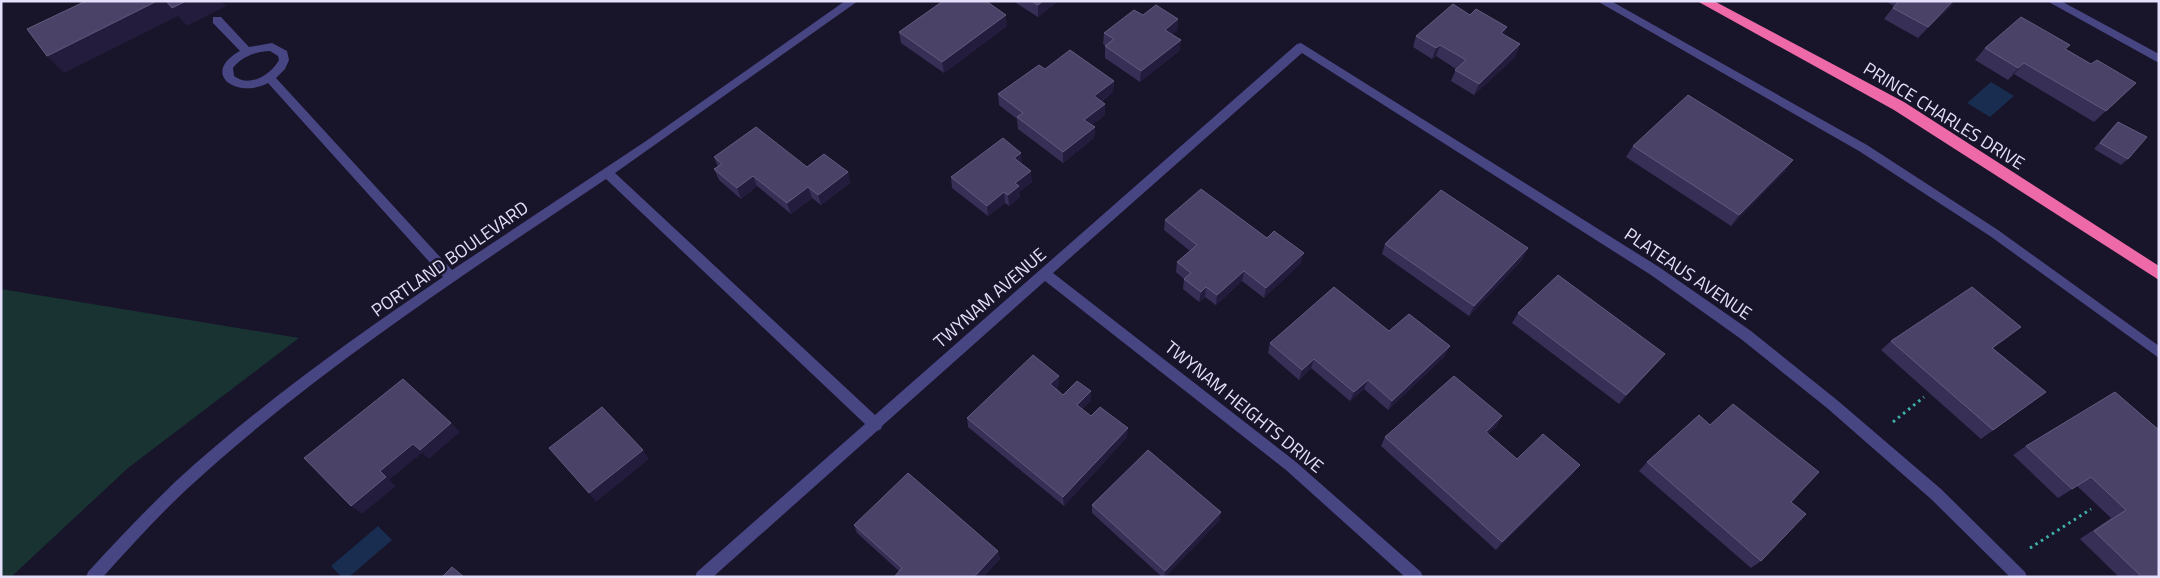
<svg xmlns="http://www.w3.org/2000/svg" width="2160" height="578" font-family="'Titillium Web',sans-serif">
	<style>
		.green { fill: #183332 }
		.water { fill: #182d4f }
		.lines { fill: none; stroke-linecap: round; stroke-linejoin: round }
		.path { stroke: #3fb1ab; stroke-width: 3; stroke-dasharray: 2.5 4; stroke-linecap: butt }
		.minor { fill: #484583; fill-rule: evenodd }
		.highway { fill: #ee69a7; fill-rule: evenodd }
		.wall { fill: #382f56 }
		.shaded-wall { fill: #231c3d }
		.building { fill: #4a4267; stroke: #625b7f }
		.labels { text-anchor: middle; stroke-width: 5; stroke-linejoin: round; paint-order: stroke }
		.street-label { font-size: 18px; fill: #e4e0fc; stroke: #18142a }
	</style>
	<rect width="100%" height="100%" fill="#18142a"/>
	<path class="green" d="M1,289L299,338L128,468L11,577H1Z"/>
	<path class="water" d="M1991,82L2014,96L1990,117L1967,103Z
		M378,526L392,540L349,577H342L331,566Z"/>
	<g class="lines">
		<path class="path" d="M1893,422L1924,397
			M2030,548L2091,509"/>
		<path class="minor" d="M845,1H858L615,173L875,415L1297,44L1301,43L1659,267L1751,331L1837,400L1941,489L2025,572L2027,577H2010L1931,499L1827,408L1741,339L1651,275L1302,53L1053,273L1296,462L1421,572L1423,577H1405L1286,470L1045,281L882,426L881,429L877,431L713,577H695L697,572L865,424L606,179C462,276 315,371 187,489C157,517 130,547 103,577H86L88,572C116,541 145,511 175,482C258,406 350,340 443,277L268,83C236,100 200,73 240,51L213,23V17H221L249,47L272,43L287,51L289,60L285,69L276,78L452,270L646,141ZM270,51L278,56L279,60C271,75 249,88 234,76L233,68C241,57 257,51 270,51Z
			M1597,1H1611L1867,145L1998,230L2159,346V358L1990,236L1859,151Z
			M2047,1H2061L2159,54V63Z"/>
		<path class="highway" d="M1697,1H1714L1904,102L2159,266V280L1894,110Z"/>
	</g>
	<path class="wall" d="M1013,1H1058L1038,17Z
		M1885,1H1955L1950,7L1918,38L1884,19L1894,6Z
		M1143,15L1178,19L1177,31L1172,34L1181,40L1179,51L1140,82L1105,58V46H1106L1103,44L1104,33Z
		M1007,26L944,73L901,43L899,32Z
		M1504,35L1516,56L1474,95L1451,81L1456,69L1436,56L1432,59L1413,47L1416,36Z
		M1985,48L2066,49L2091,64L2136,83L2094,122L2014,74L2008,80L1975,60Z
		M1045,69L1114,81L1113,92L1101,102L1105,104V115L1092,125L1095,127L1094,138L1063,163L1018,129L1017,119L999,105L998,94Z
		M2118,122L2128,159L2121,165L2094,149L2112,128Z
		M1633,146L1793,160L1785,171L1731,226L1626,157Z
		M1021,153V164L1032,182L1019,192L1020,197L1009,206L1005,203L988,216L952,188L951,177Z
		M714,157L848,172L850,183L821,205L812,198L791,214L757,186L741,199L719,180L714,169L718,167Z
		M1165,220L1301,263L1264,298L1242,281L1216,305L1205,297L1199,302L1183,289L1184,279L1176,272L1177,262L1190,251L1164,230Z
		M1385,244L1523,259L1469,316L1382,254Z
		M1518,313L1665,354L1657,363L1619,404L1512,323Z
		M1389,331L1445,356L1388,410L1364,389L1350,401L1311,368L1299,380L1268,353L1270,343Z
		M2009,337L1993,348L2046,392L1981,439L1881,350L1891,341Z
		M1059,385L1056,388L1063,395L1091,400L1082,409L1091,416L1127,437L1064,506L968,427L967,418Z
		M1497,426L1488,434L1517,459L1573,474L1496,550L1381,446L1385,437Z
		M2159,430L2157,577H2119L2080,539L2111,518L2077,486L2058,498L2013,455L2026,446Z
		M1647,462L1791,502L1761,561L1751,568L1639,471Z
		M1092,505L1221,512L1219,521L1165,577H1162L1092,513Z
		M854,525L998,551L1000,559L983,577H894L899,571L857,533Z"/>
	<path class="shaded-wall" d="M157,1H222L226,6L187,26L178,16L64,73L47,56Z
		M1043,1H1058L1038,17V5Z
		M1953,1H1955L1950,7L1918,38L1928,27Z
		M1006,15L1007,26L944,73L942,62Z
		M1178,19L1177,31L1164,41L1165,30Z
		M1507,27L1503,38L1501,33Z
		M1181,40L1179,51L1140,82L1141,71Z
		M1520,44L1516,56L1474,95L1479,84Z
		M1440,45L1436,56L1432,59L1436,48Z
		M2024,63L2014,74L2008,80L2018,68Z
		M1114,81L1113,92L1093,107L1094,96Z
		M1105,104V115L1084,131V120Z
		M1095,127L1094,138L1063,163V152Z
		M1021,153L1022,163L1015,169L1014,158Z
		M1793,160L1785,171L1731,226L1739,215Z
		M1031,171L1032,182L1019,192L1020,197L1009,206L1008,195L1015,183Z
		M848,172L850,183L821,205L818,195Z
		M753,176L757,186L741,199L737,188Z
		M808,187L812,198L791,214L787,203Z
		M1004,192L1005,203L988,216L987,206Z
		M1528,248L1523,259L1469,316L1474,306Z
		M1304,253L1301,263L1264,298L1266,288Z
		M1244,271L1242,281L1216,305L1217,295Z
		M1206,287L1205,297L1199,302L1201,292Z
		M2021,327L2009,337L1981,357L1992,348Z
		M1450,346L1445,356L1388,410L1392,401Z
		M1665,354L1657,363L1619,404L1626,395Z
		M1314,359L1311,368L1299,380L1302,370Z
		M1059,376V385L1050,393V384Z
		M1368,380L1364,389L1350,401L1354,392Z
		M1091,391V400L1077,414V405Z
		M1502,416L1497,426L1480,441L1486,432Z
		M451,423L460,432L429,459L422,453L389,480L396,486L362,514L351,506L380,471L413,444Z
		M1128,428L1127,437L1064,506L1063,497Z
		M643,450L649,459L596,502L589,493Z
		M1580,465L1573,474L1496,550L1502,542Z
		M1221,512L1219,521L1165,577H1164L1165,571Z
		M998,551L1000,559L983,577H974Z"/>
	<path class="building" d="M86,1H157L47,56L27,29Z
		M166,1H186L172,8Z
		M943,1H986L1006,15L942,62L899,32Z
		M1031,1H1043L1038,5Z
		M1899,1H1953L1928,27L1893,8Z
		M1453,4L1470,15L1476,9L1507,27L1501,33L1520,44L1479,84L1455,70L1466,60L1440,45L1436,48L1416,36Z
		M1156,5L1178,19L1165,30L1181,40L1141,71L1105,46L1114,39L1104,33L1134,10L1143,15Z
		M2021,17L2070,45L2065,49L2091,64L2097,60L2136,83L2106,111L2024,63L2018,68L1985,48Z
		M1070,50L1114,81L1094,96L1105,104L1084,120L1095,127L1063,152L1017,117L1023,113L998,94L1039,65L1045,69Z
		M1688,95L1793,160L1739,215L1633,146Z
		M2118,122L2147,137L2128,159L2100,143Z
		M756,127L807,167L824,154L848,172L818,195L808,187L787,203L753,176L737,188L714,169L722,164L714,157Z
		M1003,138L1021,153L1014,158L1031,171L1015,183L1019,186L1008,195L1004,192L987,206L951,177Z
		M1201,189L1267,238L1274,231L1304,253L1266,288L1244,271L1217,295L1206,287L1201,292L1184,279L1191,273L1177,262L1197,245L1165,220Z
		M1441,190L1528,248L1474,306L1385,244Z
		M1558,275L1665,354L1626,395L1518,313Z
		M1334,287L1389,331L1409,314L1450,346L1392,401L1368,380L1354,392L1314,359L1302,370L1270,343Z
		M1972,287L2021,327L1992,348L2046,392L1993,430L1891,341Z
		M1033,355L1059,376L1050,384L1063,395L1077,381L1091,391L1077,405L1091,416L1100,407L1128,428L1063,497L967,418Z
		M1454,376L1502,416L1486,432L1517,459L1543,434L1580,465L1502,542L1385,437Z
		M403,379L451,423L420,450L413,444L380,471L386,477L351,506L304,458Z
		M2115,392L2159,430V576L2157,577H2142L2094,531L2126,510L2091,477L2072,489L2026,446Z
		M1733,404L1819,472L1791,502L1806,514L1761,561L1647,462L1699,415L1710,425Z
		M602,407L643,450L589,493L549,448Z
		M1148,450L1221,512L1165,571L1092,505Z
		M908,473L998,551L974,577H894L902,568L854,525Z
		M452,567L464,577H442Z"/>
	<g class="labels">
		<g class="street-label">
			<text transform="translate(1944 116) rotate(32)" y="6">PRINCE CHARLES DRIVE</text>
			<text transform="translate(450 259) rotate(-35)" y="6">PORTLAND BOULEVARD</text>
			<text transform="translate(1688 274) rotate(34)" y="6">PLATEAUS AVENUE</text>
			<text transform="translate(990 298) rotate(-41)" y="6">TWYNAM AVENUE</text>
			<text transform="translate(1244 407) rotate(39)" y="6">TWYNAM HEIGHTS DRIVE</text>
		</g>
	</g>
	<rect width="2160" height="578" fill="none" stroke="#e4e0fc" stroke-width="5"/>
</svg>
